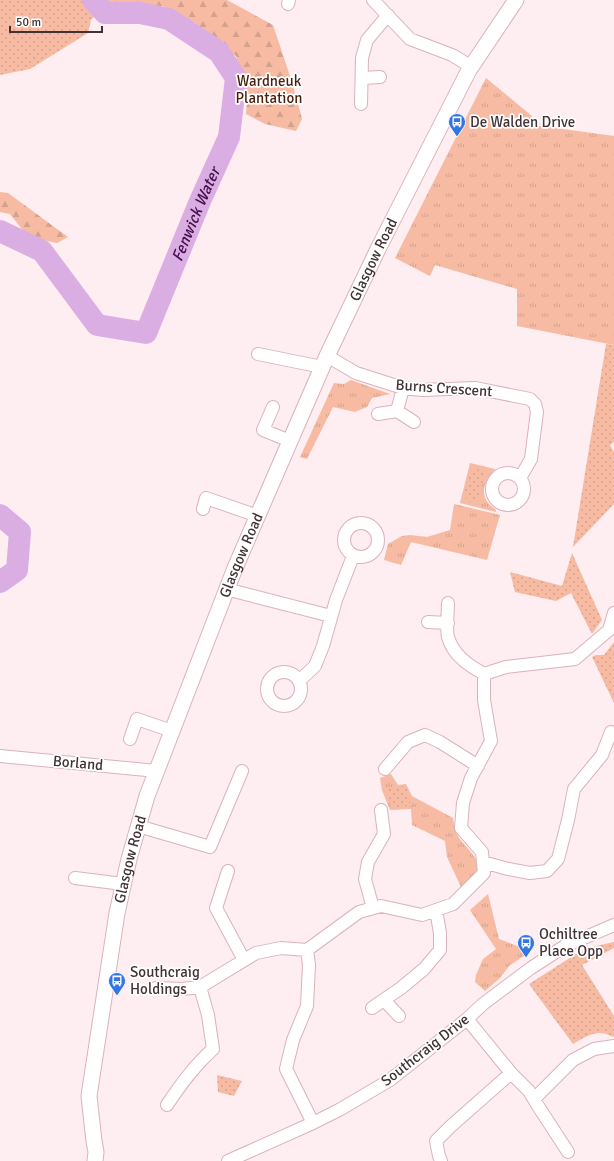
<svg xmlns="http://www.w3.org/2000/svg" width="614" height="1161" font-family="Signika,sans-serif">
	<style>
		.grass { fill: url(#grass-tufts) }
		.forest { fill: url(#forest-firs) }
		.park { fill: url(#park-dots) }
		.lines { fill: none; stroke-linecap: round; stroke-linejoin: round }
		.river { stroke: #dbaee3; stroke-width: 22 }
		.minor-casing { stroke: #d9b3bb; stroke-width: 14 }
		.major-casing { stroke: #d9b3bb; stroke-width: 17 }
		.minor { stroke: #fff; stroke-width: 12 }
		.major { stroke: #fff; stroke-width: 15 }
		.labels { text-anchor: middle; stroke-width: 3.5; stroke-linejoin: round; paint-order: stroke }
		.park-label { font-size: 15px; fill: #491f0c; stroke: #fff }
		.poi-label { font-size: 15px; fill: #423236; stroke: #fff; text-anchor: start }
		.street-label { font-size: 15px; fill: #423236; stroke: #fff }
		.water-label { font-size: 16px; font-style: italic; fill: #430d4c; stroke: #fff }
	</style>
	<defs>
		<pattern id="grass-tufts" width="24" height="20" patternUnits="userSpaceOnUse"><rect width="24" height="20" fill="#f6bba2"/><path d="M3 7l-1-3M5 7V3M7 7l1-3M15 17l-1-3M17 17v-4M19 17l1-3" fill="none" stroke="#d4a18c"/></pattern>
		<pattern id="forest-firs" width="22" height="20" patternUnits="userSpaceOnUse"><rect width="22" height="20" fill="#f6bba2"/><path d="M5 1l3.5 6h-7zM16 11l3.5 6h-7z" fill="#d4a18c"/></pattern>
		<pattern id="park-dots" width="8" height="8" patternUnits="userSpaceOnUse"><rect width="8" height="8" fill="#f6bba2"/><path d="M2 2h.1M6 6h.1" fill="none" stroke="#d4a18c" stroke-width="1.8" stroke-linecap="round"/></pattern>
	</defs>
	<rect width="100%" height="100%" fill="#feedf1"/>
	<path class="grass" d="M486,78L532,116L534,125L614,136V345L517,326V289L435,265L430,276L395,258Z
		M351,380L390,394L372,398L367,407L355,412L333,407L307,459L300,457L334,383L344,384Z
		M470,463L495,469C487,478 478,492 489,504C491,506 494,508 496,510V512L460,503Z
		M454,504L500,515L487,560L411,542L401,565L384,560L388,544L402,536L410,535L427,537L450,530Z
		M391,774L398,785L406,784L412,796L453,818C454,824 455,830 458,836C463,845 479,857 478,868C477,875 467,882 461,887L447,857L445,841L412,825L411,809L390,810L382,790L380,778Z
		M488,894L499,939L531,951L509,966L500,978L485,991L475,982L476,975L483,959L496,949L470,910Z"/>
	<path class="forest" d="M106,0H227L273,25L292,82L302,119L296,131L265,124L246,114L247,100L236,56L195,23L163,6H134L107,2Z
		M0,192L8,193L68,237L57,243L28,237L10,214L0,212Z"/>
	<path class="park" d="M0,0H108L91,20L88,33L30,69L0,75Z
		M606,344L614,345V442L610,445L614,452V504L573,547Z
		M473,469C486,468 484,476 482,485C481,489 481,494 480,498C476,502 474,502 468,501L464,493L469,472Z
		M572,553L602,620L592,634L571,593L556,601L515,592L510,572L562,586Z
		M614,642V703L592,657L596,655H604Z
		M407,786L411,806L391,807L386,788Z
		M614,942V948L582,965L614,1016V1036L613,1037C599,1028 586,1036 573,1044L545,1006L529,984L576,954L596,946Z
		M217,1075L242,1081L234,1096L218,1092Z"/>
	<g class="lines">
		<g class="river">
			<path id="s1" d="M0,231L42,251L97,325L146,333L200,201L229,137L236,78L219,52L169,19L140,13H105L93,0"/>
			<path d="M0,515L20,532L17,570L0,582"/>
		</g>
		<defs>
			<path id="minor" d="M373,0L410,39L452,55L472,67
				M288,4L289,0
				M362,78L380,77
				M361,104L362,58L367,40L388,15
				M258,354L322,367
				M327,356L356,373L403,388L422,390L475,388L530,399L535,404L537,412L531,459L520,478
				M403,388L397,411L414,422
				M273,407L263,430L290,441
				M378,414L397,411
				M492 489a16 16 0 1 1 32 0a16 16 0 1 1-32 0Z
				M203,509L206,498L258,516
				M344 540a17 17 0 1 1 34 0a17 17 0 1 1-34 0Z
				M226,589L331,616
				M448,603C448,611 446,630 448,637C453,655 468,665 484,674
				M428,622L448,623
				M267 689a17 17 0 1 1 34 0a17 17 0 1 1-34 0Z
				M299,681L315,666L323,646L336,600L353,556
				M130,739L137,719L172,731
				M0,756L157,771
				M385,769L408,742L425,735L440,742L478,766
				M138,826L210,847L242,771
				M483,862L508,869L530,873L547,871L558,859L568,820L574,789L602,755L611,732
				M228,871L216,908L244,960
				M75,878L123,884
				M373,908L365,879L368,862L384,834L381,810
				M156,988L182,989L200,987L256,953L281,948L307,950
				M384,1000L399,1016
				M372,1008L401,988L424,969L440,950V933L436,910
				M467,1019L511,1073L529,1091L538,1106L568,1152
				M534,1099L573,1060L594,1049L614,1046
				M167,1105C181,1084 194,1066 213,1049L208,1015L200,987
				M313,1123L286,1069L293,1040L307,1006L309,965L307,950L359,912L381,906L422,915L453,904L484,873L482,852L461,828L463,803L471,778L491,741L484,700V674L506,667L575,659L609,630L614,613
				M228,1161L313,1123L339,1110L390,1080L467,1019L483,1004L531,968L565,946L614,925
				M441,1161L439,1156L436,1141L451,1126L511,1073"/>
			<g id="major">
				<path id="s2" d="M95,1161L96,1152L94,1141L89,1096L117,913L129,859L147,796L235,568L327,356L378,249L469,70L516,0"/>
			</g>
		</defs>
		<use href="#minor" class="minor-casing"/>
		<use href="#major" class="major-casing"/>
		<use href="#minor" class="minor"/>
		<use href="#major" class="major"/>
	</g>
	<defs>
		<symbol id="bus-pin" viewBox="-11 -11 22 30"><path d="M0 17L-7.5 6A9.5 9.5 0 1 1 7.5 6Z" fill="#3276e3" stroke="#fff"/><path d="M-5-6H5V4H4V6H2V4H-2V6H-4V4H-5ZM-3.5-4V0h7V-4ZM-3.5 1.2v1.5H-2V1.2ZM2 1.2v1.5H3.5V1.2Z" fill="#fff"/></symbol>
	</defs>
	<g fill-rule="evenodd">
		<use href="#bus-pin" x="447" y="112" width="20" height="27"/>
		<use href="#bus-pin" x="516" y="933" width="20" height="27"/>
		<use href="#bus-pin" x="107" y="971" width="20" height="27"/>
	</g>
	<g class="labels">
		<g class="park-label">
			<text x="269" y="86">Wardneuk<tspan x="269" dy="17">Plantation</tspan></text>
		</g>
		<g class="poi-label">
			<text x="470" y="127">De Walden Drive</text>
			<text x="539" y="939">Ochiltree<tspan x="539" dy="17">Place Opp</tspan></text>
			<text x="130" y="977">Southcraig<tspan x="130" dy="17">Holdings</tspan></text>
		</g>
		<g class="street-label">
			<text dy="5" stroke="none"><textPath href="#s2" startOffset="954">Glasgow Road</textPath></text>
			<text transform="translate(444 388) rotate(4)" y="5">Burns Crescent</text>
			<text dy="5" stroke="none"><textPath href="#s2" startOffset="630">Glasgow Road</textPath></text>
			<text transform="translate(78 763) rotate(5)" y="5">Borland</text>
			<text dy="5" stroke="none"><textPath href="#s2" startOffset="306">Glasgow Road</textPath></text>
			<text transform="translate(425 1050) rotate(-38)" y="5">Southcraig Drive</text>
		</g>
		<g class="water-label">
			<text dy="6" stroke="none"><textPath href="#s1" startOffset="317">Fenwick Water</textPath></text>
		</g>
	</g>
	<path d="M10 26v6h92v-6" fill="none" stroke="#423236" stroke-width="2"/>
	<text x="16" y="26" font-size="12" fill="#423236" stroke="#ffffff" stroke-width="3" paint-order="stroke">50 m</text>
</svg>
